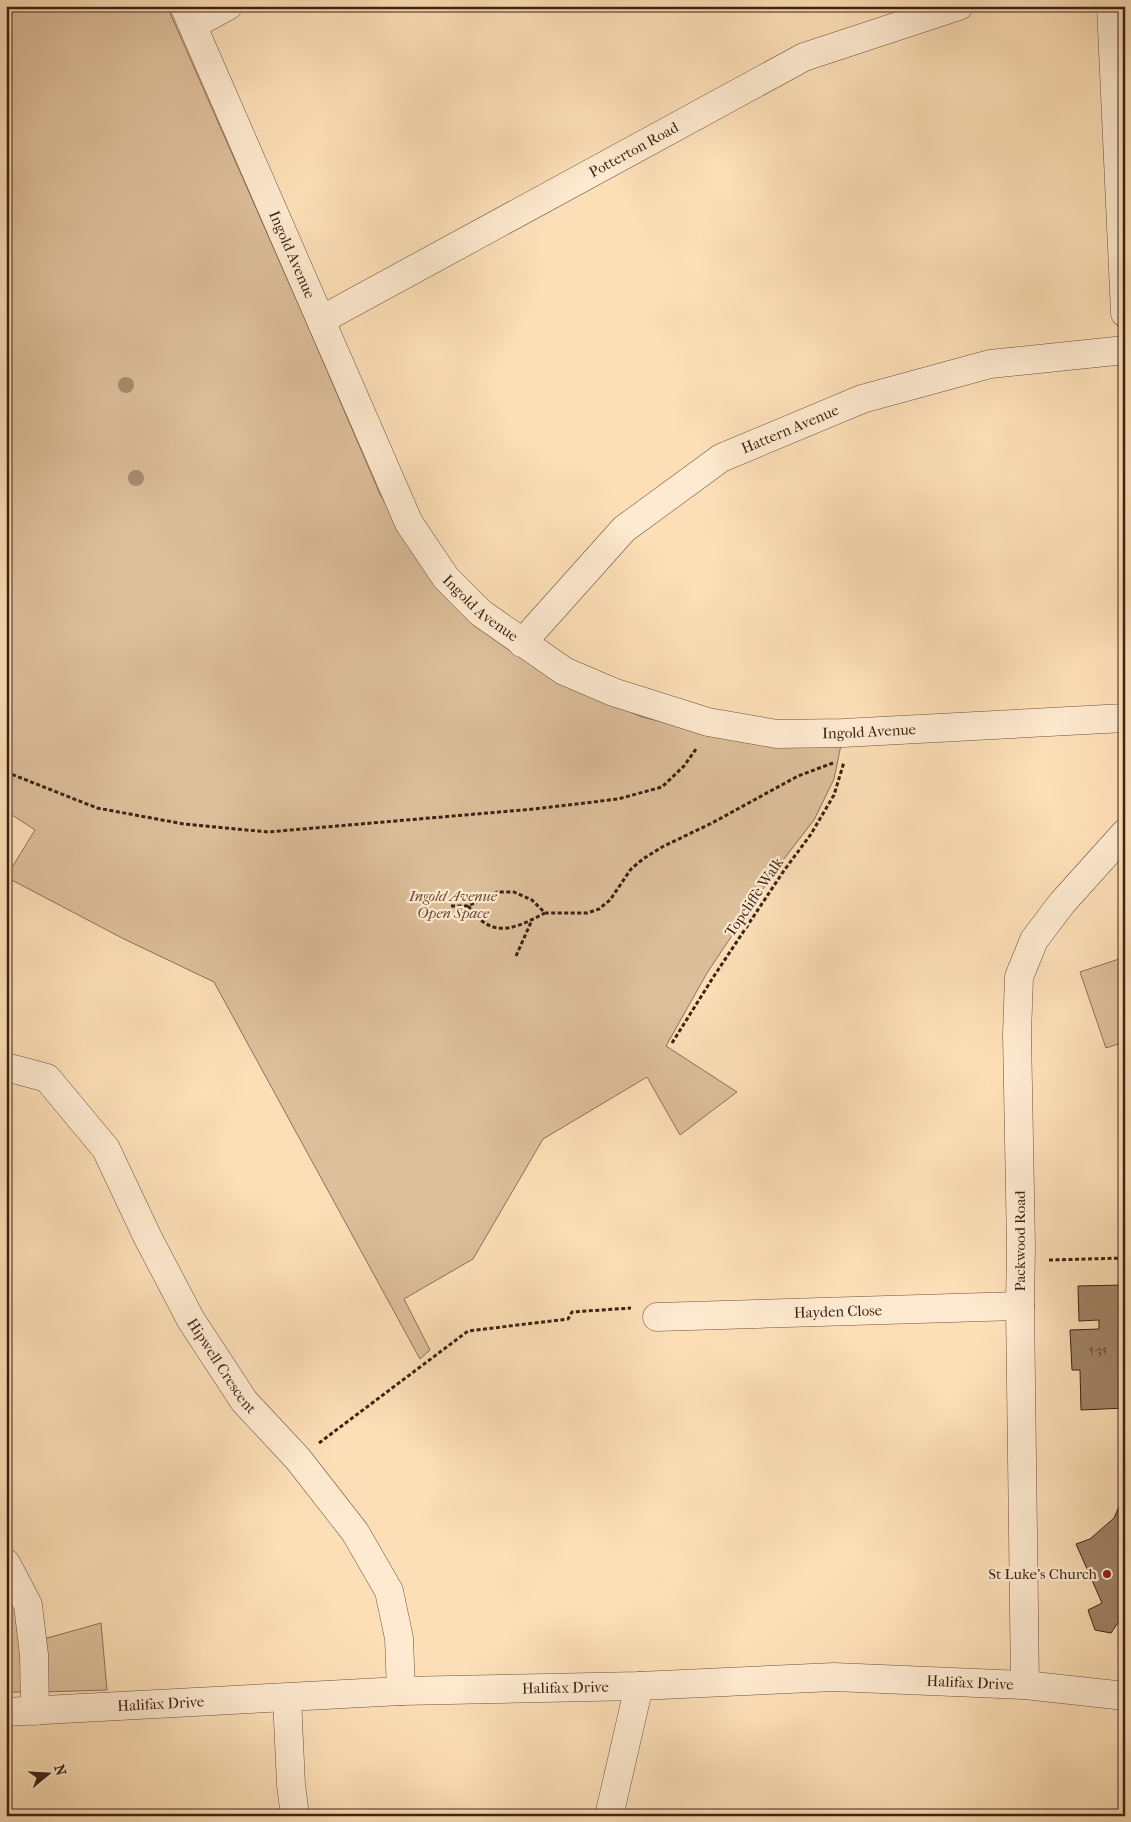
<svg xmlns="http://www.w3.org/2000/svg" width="1131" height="1822" font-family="'IM FELL French Canon',serif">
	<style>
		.green { fill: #ddbf9b; stroke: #8e7057 }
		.building { fill: #a18468; stroke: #3e2113 }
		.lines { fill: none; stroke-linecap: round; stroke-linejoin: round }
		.minor-casing { stroke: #6e503c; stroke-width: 29 }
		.path { stroke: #3e2113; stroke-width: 3; stroke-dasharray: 4 2.5; stroke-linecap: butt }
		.minor { stroke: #feead0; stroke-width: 28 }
		.tree { fill: #aa8c70 }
		.poi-dot { fill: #8f2418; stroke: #feead0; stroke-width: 2 }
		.labels { text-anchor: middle; stroke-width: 4.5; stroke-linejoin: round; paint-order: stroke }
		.number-label { font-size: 12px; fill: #573a28 }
		.street-label { font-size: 15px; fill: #3e2113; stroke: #feead0 }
		.park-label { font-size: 15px; font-style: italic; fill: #664835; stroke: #feead0 }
		.poi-label { font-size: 15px; fill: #3e2113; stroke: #feead0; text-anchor: end }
	</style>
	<rect width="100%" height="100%" fill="#fddfb7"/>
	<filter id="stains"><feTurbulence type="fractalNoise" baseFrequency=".004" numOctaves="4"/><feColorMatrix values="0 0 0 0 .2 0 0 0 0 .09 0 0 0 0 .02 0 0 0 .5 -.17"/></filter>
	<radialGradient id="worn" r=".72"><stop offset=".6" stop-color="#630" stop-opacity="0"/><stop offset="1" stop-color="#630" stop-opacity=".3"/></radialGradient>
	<path class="green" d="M6,6H167L307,324L380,494L414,554L441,593L473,623L515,654L559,682L642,717L714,734L841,745L834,779L814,820L777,868L707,973L666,1046L737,1092L680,1135L647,1077L543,1139L473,1259L404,1299L430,1350L420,1359L214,982L122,938L6,877L35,830L6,811Z
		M1125,957V1042L1106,1048L1080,972Z
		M6,1572L28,1605L21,1692H6Z
		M101,1623L107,1690L42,1692L40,1640Z"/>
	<path class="building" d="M1125,1285V1408L1081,1410L1080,1370H1072L1070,1330L1099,1329V1320L1079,1321L1078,1286Z
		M1125,1492V1506L1120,1504Z
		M1120,1504L1125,1506V1625L1119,1621L1111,1633L1095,1630L1088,1610L1102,1603L1076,1544L1090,1539L1114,1518Z"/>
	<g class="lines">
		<defs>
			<g id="minor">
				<path id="s1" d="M184,6L409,523L446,578L481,613L564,671L613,692L708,722L777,734L843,733L1125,718"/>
				<path d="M1111,6L1125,313"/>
				<path d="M193,25L228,6"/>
				<path id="s2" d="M321,320L804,57L959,6"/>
				<path id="s3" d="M522,643L624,529L721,458L862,399L990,364L1125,350"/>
				<path id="s4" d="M6,1067L47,1078L106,1149L148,1238L191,1320L244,1401L298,1459L355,1532L389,1591L399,1638L401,1691"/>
				<path id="s5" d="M657,1317L1020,1306"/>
				<path d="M6,1563L28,1605L34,1655L35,1711"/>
				<path d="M1025,1685L1020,1306L1021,1246L1017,1034L1019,977L1034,940L1062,903L1125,833"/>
				<path d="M287,1698L291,1785L295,1816"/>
				<path id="s6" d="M6,1712L401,1691L639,1686L834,1677L1025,1685L1125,1696"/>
				<path d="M609,1816L639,1686"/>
			</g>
		</defs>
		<use href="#minor" class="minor-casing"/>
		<path class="path" d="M6,772L97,808L184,824L268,832L534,809L618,799L662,787L684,766L696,749
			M451,906H468L497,892H514L532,900L545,913H587L599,909L610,900L631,869L643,859L662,847L712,823L798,776L833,763
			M468,906C473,911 477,917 482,921C502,937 525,923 545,913
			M516,956L532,920
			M672,1043L714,976L783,872L811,834L834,795L844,762
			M1049,1260L1125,1258
			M319,1443L468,1331L568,1319L572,1312L631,1308"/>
		<use href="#minor" class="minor"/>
	</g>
	<g class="tree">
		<circle cx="126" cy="385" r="8"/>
		<circle cx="136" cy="478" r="8"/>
	</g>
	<circle class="poi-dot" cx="1107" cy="1574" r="5"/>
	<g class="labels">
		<g class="number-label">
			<text x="1098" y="1354">5-35</text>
		</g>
		<g class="street-label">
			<text dy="5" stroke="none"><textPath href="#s2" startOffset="356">Potterton Road</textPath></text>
			<text dy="5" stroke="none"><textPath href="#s1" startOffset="271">Ingold Avenue</textPath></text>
			<text dy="5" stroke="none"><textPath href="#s3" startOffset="348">Hattern Avenue</textPath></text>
			<text dy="5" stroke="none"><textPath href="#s1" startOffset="676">Ingold Avenue</textPath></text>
			<text dy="5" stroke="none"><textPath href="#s1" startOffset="1096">Ingold Avenue</textPath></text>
			<text transform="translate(754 897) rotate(-56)" y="5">Topcliffe Walk</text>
			<text transform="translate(1020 1241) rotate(-90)" y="5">Packwood Road</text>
			<text dy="5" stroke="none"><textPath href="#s5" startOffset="181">Hayden Close</textPath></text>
			<text dy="5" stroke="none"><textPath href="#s4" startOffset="381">Hipwell Crescent</textPath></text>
			<text dy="5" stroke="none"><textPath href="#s6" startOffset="965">Halifax Drive</textPath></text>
			<text dy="5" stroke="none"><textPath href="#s6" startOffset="560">Halifax Drive</textPath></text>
			<text dy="5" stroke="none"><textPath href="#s6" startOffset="155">Halifax Drive</textPath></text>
		</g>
		<g class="park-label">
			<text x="453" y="901">Ingold Avenue<tspan x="453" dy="17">Open Space</tspan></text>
		</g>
		<g class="poi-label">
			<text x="1097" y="1579">St Luke's Church</text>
		</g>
	</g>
	<rect width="1131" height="1822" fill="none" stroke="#fddfb7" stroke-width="25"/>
	<rect x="8" y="8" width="1116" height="1807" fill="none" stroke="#3e2113" stroke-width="2.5"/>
	<rect x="12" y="12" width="1106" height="1797" fill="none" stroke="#3e2113"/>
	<g transform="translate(48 1774) rotate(72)" stroke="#feead0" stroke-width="4" paint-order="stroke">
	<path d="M0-4L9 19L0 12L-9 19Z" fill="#3e2113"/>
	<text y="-8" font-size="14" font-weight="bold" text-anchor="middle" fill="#3e2113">N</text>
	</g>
	<rect width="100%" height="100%" filter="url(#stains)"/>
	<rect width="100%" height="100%" fill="url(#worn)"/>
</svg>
